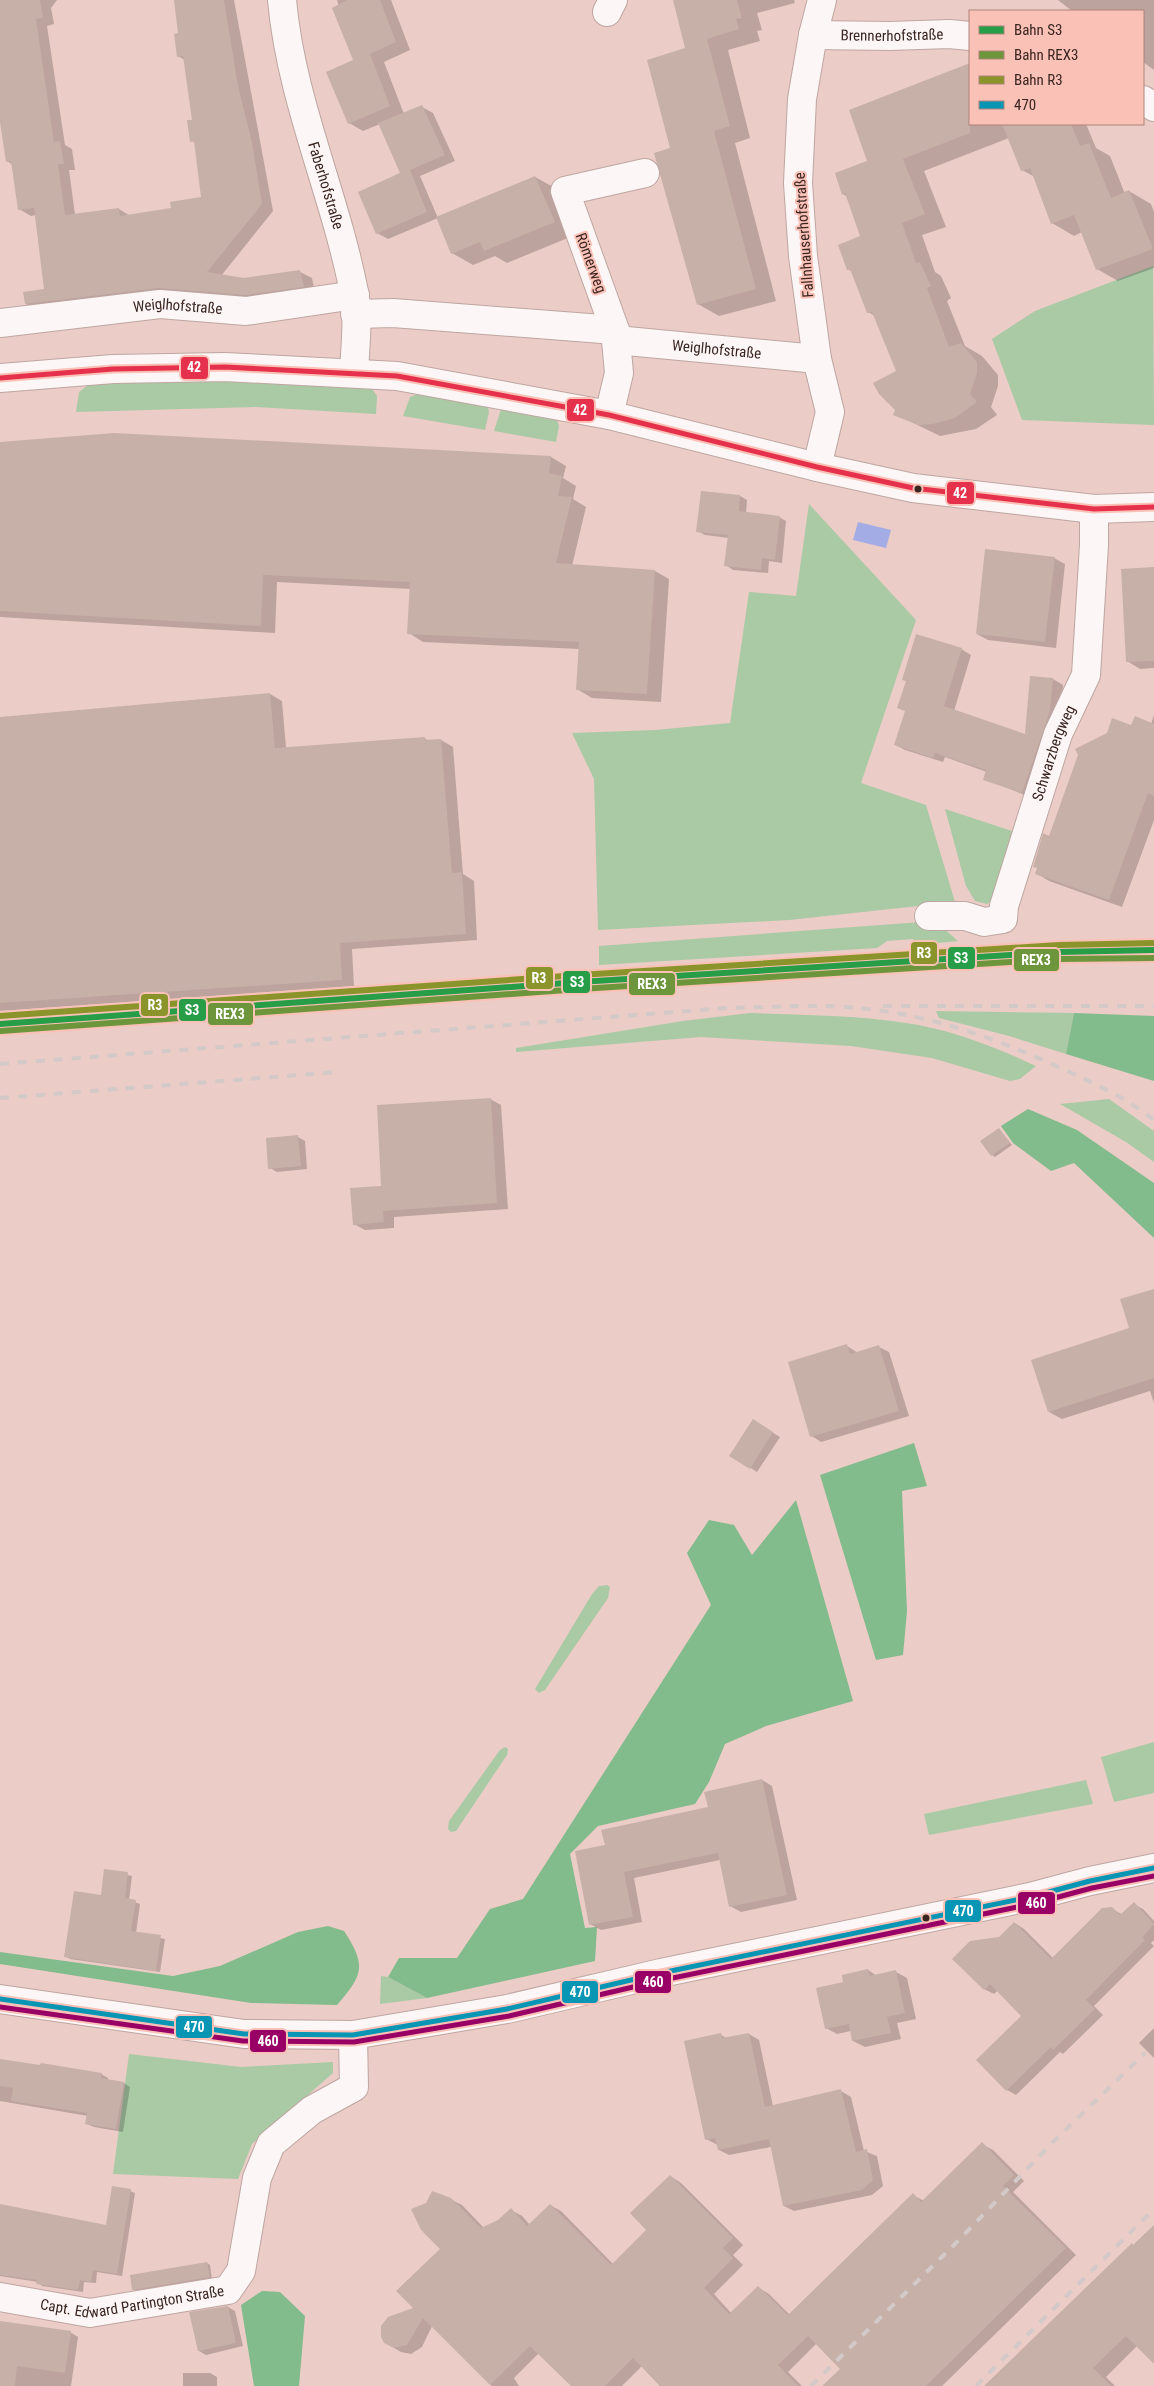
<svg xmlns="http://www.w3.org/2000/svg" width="1154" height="2386" font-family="'Roboto Condensed',sans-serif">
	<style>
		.green { fill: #aacaa5 }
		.forest { fill: #82bb8c }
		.water { fill: #a4ace6 }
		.shadow { fill: #0003 }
		.building { fill: #c7b0a8 }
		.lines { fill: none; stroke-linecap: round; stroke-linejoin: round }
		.street-casing { stroke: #bea6a2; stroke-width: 30 }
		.secondary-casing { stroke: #bea6a2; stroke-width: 30 }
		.primary-casing { stroke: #bea6a2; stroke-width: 30 }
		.street { stroke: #fcf7f6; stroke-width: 28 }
		.secondary { stroke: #fcf7f6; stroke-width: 28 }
		.primary { stroke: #fcf7f6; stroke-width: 28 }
		.rail { stroke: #d2c9c8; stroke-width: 4; stroke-dasharray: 9 9; stroke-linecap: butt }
		.bus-1-casing { stroke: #fac1b7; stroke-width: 9 }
		.bus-2-casing { stroke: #fac1b7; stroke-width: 9 }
		.bus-3-casing { stroke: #fac1b7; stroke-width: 9 }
		.bus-1 { stroke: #0995b4; stroke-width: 5 }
		.bus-2 { stroke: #906; stroke-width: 5 }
		.bus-3 { stroke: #e5314c; stroke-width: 5 }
		.rail-1-casing { stroke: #fac1b7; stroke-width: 10 }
		.rail-2-casing { stroke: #fac1b7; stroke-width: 10 }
		.rail-3-casing { stroke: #fac1b7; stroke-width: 10 }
		.rail-1 { stroke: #269d46; stroke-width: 6 }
		.rail-2 { stroke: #6d963c; stroke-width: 6 }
		.rail-3 { stroke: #8a942b; stroke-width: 6 }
		.bus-dot { fill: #3a2521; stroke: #fac1b7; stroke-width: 2 }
		.labels { text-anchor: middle; stroke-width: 4; stroke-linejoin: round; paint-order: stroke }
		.street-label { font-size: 15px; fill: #3a2521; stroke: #fac1b7 }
		.line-badge { stroke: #fac1b7; stroke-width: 2 }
		.badge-label { font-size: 14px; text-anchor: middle; font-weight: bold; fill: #fff }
	</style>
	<rect width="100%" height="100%" fill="#ebccc6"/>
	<path class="green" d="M1153,266L1154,425L1022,420L992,339L1035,311Z
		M232,379L371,387L377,396L376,414L256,407L76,412L79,392L92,382Z
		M423,392L487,404L489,412L485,430L403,416L410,397Z
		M502,406L556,418L559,426L556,442L494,431Z
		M809,504L916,620L861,783L926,805L955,902L789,920L598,930L594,779L572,733L655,730L730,723L749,592L796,596Z
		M945,809L1018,833L1000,898L987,904L975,901L966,886Z
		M935,921L958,941L918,945L913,939L887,941L877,948L599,965V946Z
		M936,1011L1074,1013L1066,1054L1009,1036L939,1018Z
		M750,1013C802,1015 854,1015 906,1023C950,1029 995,1047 1036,1066L1020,1079L1010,1081L932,1058L851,1046L701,1037L516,1052V1048L683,1021Z
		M1109,1099L1154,1131V1162L1126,1142L1060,1104Z
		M607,1585L610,1587L608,1598L545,1690L539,1693L535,1689L592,1594L599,1586Z
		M1154,1742V1793L1114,1802L1101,1757Z
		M505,1747L508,1749L507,1755L456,1831L451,1832L448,1829L449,1821L500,1750Z
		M1086,1780L1093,1804L929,1835L924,1814Z
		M381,1976L388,1977L427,1998L380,2004Z
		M129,2054L241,2067L333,2062V2073L252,2144L238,2179L113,2174Z"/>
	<path class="forest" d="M1074,1013L1154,1016V1081L1066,1054Z
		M1028,1109L1077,1130L1154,1183V1238L1074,1163L1051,1171L1013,1143L1001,1126Z
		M914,1443L927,1486L902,1491L907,1611L903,1655L876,1660L820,1475Z
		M796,1500L853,1701L766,1726L725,1744L709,1782L695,1804L598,1826L570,1854L585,1928L597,1927L595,1961L427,1998L388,1977L399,1958H457L490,1909L523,1899L711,1605L687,1553L709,1520L734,1525L752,1555Z
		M328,1926L344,1931C367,1966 363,1975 337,2005L251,2003L0,1964V1952L173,1976L220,1966L298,1932Z
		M262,2291L280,2292L305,2316L299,2386H254L241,2305Z"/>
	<path class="water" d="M858,522L891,530L886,548L853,540Z"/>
	<path class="shadow" d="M0,0H57L51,8L54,24L47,26L65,145L72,149L75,170H69L75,215L119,209L130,216L172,209L202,198L196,143L192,141L194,121L185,60L178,56L180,34L175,0H234L273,211L221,276L244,280L300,272L312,278L315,293L258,301L38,310L26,304L45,290L36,215L31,216L19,209L13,165L7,161L0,111Z
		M337,0H391L410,50L384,62L404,114L422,107L433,113L455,161L420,176L438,218L535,177L557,189L575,235L507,263L495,256L473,265L452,253L438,218L388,239L377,233L402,173L380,124L363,131L349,123L355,61Z
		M674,0H794L795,3L757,13L762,30L757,31L760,41L728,50L750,138L735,143L776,301L719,316L698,304L671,149L686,49Z
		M1058,0H1154V70L1143,62V11H1072Z
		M970,64V124H1086L1096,148L1110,156L1125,194L1129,191L1151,204L1154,212V268L1118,281L1097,269L1082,232L1074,236L1052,223L1035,177L1022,170L1009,138L924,171L946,227L922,235L935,272L941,276L951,298L947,301L965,346L982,356L998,375V386L991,407L997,415L976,429L940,436L895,414L897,372L875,316L868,312L853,272L848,269L862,237L848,197L844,195L836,174L868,161L851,111Z
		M114,435L551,457L566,466L563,478L576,486L573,499L586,507L572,566L655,571L669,579L661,702L592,698L577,689L580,649L423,642L409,633L411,589L277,582L275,633L0,617V443Z
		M740,496L747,500L746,513L779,517L786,521L782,563L769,561L768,573L733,570L726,565L729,538L705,535L698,531Z
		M1054,558L1065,564L1056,648L988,640L977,634Z
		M1154,569V668L1140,669L1127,661Z
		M961,649L971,655L954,711L1026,735L1053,679L1063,685L1060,717L1032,798L985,779L987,772L945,757L943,762L905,750L896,745Z
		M270,694L282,701L286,748L424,738L429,741L441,740L453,747L463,874L474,881L477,940L352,949L354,986L0,1011V718Z
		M1154,715V820L1122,907L1049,881L1036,873L1050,838L1132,727L1151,724Z
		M490,1099L501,1105L508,1209L394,1217V1228L365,1230L354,1224L383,1187Z
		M999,1129L1012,1145L995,1157L992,1155Z
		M298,1137L305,1141L307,1169L277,1172L270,1168Z
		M1154,1290V1403L1150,1391L1062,1419L1049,1412L1131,1329Z
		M847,1346L858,1353L879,1347L889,1352L909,1416L821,1442L812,1436Z
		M753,1421L780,1437L757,1472L731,1455Z
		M762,1780L772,1786L797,1900L741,1912L730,1906L720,1860L634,1878L642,1922L601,1930L590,1924L606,1846L709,1808Z
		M105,1871L132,1876L129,1900L140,1904L136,1933L165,1939L160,1972L70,1959L66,1956L103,1896Z
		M1134,1904L1143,1909L1154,1921V1940L1151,1943L1154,1946L1094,2006L1103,2015L1063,2054L1060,2052L1016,2095L1007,2090L1023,2016L998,1990L994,1994L984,1989L1000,1938L1015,1923L1024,1929L1053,1958L1111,1908L1123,1915Z
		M868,1970L877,1976L896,1972L907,1978L916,2019L897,2023L901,2039L865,2047L853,2041L851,2031L837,2034L826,2028L845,1983Z
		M1154,2028V2058L1139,2043Z
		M749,2034L759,2040L773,2106L841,2091L851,2097L864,2151L877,2156L883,2186L872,2195L794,2211L784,2206L771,2147L729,2155L719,2150L718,2145L706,2139L721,2035L728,2039Z
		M0,2061L101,2074L108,2078V2081L124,2083L130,2087L123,2132L94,2127L87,2124L88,2116L0,2101Z
		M982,2144L993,2150L1024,2181L1013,2192L1076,2255L942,2386H824L842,2369L817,2343L788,2372L802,2386H660L642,2366L622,2386H572L539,2353L514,2378L519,2386H492L432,2326L422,2347L411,2354L401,2352L389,2345L415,2309L441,2249L450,2199L462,2205L484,2228L499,2221L511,2210L522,2216L530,2225L550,2205L561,2211L613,2264L648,2230L670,2176L681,2183L743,2245L733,2255L743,2265L714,2294L732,2314L759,2288L769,2294L790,2315L913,2195L924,2201Z
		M130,2191L135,2193L122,2276L97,2272L96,2283L84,2282L83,2292L42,2286L38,2282L0,2276V2207L107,2226Z
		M1154,2227V2363L1137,2346L1106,2377L1115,2386H986Z
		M207,2263L210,2265L212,2279L136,2291L133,2289Z
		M228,2307L235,2311L243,2346L206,2355L199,2351Z
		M0,2322L70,2332L78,2337L71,2386H0Z
		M183,2373H210L217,2377V2386H183Z"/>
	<path class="building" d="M0,0H40L43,18L36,19L54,142L60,141L64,164H58L65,215L119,208L120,216L171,208L170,202L201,197L194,141L190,142L187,120H192L183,56L177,57L174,34L178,33L174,0H224L238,86L252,142L262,204L207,272L244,278L300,270L304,287L245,295L158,288L25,304L23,292L44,289L34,208L18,210L11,161L6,162L0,122Z
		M347,0H380L396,42L370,54L390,106L348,124L326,72L353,60L332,8Z
		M673,0H737L742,18L736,19L739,29L707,39L730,126L714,131L756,289L697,305L654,153L670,148L647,60L685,48Z
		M970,63V133L903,159L925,214L902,223L916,263L920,262L931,286L927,288L949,347L961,343L977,362V373L970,394L977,402L955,418L933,424L918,425L893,415L895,410L879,394L873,383L896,371L872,312L867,313L850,269L847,270L838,245L860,236L845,193L842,195L835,173L867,161L849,110Z
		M422,105L445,155L410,170L427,212L376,234L358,192L400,173L378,123Z
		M1002,124H1071L1080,146L1089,143L1111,198L1129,190L1153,249L1096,270L1074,215L1051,224L1030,168L1021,171Z
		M535,176L555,222L484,251L480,242L451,254L436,217Z
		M114,433L551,456L549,473L562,476L558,496L572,497L556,563L655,570L647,694L576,690L579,642L407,634L410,582L263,575L261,626L0,611V442Z
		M701,491L740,495L739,511L780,516L775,560L762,558L761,570L724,566L728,535L696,532Z
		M985,549L1055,557L1045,642L976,634Z
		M1154,567V661L1126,662L1121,569Z
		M916,634L962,648L944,706L1025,734L1030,676L1053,678L1050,711L1022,793L983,780L986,770L935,753L933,758L894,745L905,711L897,708L906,681L902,680Z
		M270,693L275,748L425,737V740L441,739L452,873L462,872L466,934L340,943L342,980L0,1003V717Z
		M1135,716L1154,724V796L1148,793L1109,900L1035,874L1037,868L1033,867L1043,833L1049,836L1078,755L1075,749L1107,733L1112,718L1131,725Z
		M491,1098L497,1203L383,1211L384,1222L353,1225L350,1188L381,1186L377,1105Z
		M999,1128L1010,1143L991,1156L980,1141Z
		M298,1135L301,1166L268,1169L266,1138Z
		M1154,1289V1378L1048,1412L1031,1360L1129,1328L1120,1299Z
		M847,1344L850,1354L879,1345L899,1411L810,1437L788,1362Z
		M753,1419L773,1432L750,1469L729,1456Z
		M762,1779L787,1895L729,1907L718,1853L624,1872L633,1917L589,1925L575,1851L605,1845L601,1830L708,1807L704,1792Z
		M104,1869L128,1872L125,1898L136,1900L131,1931L161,1935L156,1971L64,1957L74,1891L101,1895Z
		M1134,1902L1154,1924L1142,1938L1145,1940L1086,2000L1095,2009L1053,2050L1051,2047L1006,2091L976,2060L1021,2016L990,1984L984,1990L952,1959L970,1941L999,1937L1014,1922L1051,1959L1102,1908L1112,1907L1120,1915Z
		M868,1969L870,1976L896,1970L905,2013L887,2017L891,2033L852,2041L849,2024L825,2029L816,1988L843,1982L842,1975Z
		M721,2033L722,2038L749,2033L765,2107L841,2089L856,2152L867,2149L873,2180L862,2190L783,2206L769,2139L718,2150L715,2138L705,2140L684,2041Z
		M0,2059L40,2065L41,2063L102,2073L101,2078L124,2082L116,2129L85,2124L87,2113L11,2101L13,2088L0,2086Z
		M982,2142L1014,2175L1003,2186L1066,2248L926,2386H822L840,2369L808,2336L778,2365L798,2386H660L633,2358L605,2386H571L530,2346L490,2385L423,2318L407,2345L394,2348L384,2343L381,2337V2326L388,2317L413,2308L396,2291L440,2249L421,2230L411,2209L426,2203L432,2191L451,2198L481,2228L498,2220L511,2208L527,2226L550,2204L611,2265L646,2230L630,2213L670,2175L733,2238L723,2248L733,2258L704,2288L729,2314L758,2286L788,2315L913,2193L921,2202Z
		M112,2186L131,2189L117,2274L93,2270L91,2282L80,2280L78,2290L36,2284L37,2280L0,2275V2204L106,2225Z
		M1154,2225V2364L1126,2336L1093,2368L1111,2386H984L1132,2243L1133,2245Z
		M207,2262L210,2277L132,2290L130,2275Z
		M228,2306L236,2343L198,2351L189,2312Z
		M0,2321L71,2331L65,2373L17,2366L15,2386H0Z"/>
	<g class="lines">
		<defs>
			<g id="street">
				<path id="s1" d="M282,0C291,101 335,194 354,292C359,316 355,348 354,373"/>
				<path d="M607,12L613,0"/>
				<path id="s2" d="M813,35L890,36L949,34L970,36"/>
				<path d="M1143,100L1154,107"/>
				<path d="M355,314L393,313L615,330"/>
				<path id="s3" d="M0,323L160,304L246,311L355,295"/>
				<path id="s4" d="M616,340L817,359"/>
				<path d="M609,415L619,373L615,330L565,191L645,173"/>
				<path d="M817,467L830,412L817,359L803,256L798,183L802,99L813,35L822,0"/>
				<path id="s5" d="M929,916H965L984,922L1003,919L1004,906L1058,734L1086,675L1094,545V509"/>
				<path id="s6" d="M0,2297L90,2313L228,2290L241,2271L257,2178L271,2144L312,2110L354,2087L353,2035"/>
			</g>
			<path id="secondary" d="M0,378L113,369L225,367L397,376L609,415L817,467L913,488L1094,509L1154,507"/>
			<path id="primary" d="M0,1999L244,2034L353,2035L507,2009L661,1973L1030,1897L1090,1881L1154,1868"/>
		</defs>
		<use href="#street" class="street-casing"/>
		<use href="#secondary" class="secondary-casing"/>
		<use href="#primary" class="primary-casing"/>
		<use href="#street" class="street"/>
		<use href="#secondary" class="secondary"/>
		<use href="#primary" class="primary"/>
		<path class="rail" d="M883,1006H1154
			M0,1064L726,1008C776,1007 828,1003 877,1010C940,1019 997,1039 1054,1065C1089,1081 1124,1096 1154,1120
			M0,1098L339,1072
			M811,2386L955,2244L1054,2141L1145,2053
			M976,2386L1154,2209"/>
		<defs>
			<path id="bus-1" d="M0,1999L244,2034L353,2035L507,2009L661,1973L1030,1897L1090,1881L1154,1868"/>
			<path id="bus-2" d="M0,2007L243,2041L354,2042L509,2016L663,1980L1032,1904L1092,1888L1154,1876"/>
			<path id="bus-3" d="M0,378L113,369L225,367L397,376L609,415L817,467L913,488L1094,509L1154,507"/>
		</defs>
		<use href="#bus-1" class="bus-1-casing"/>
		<use href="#bus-2" class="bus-2-casing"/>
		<use href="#bus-3" class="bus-3-casing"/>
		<use href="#bus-1" class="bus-1"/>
		<use href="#bus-2" class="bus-2"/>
		<use href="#bus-3" class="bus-3"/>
		<defs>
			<path id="rail-1" d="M0,1024L579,982L1059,952L1154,950"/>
			<path id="rail-2" d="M1,1031L580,989L1059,959L1154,958"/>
			<path id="rail-3" d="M0,1016L579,975L1059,945L1154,943"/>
		</defs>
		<use href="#rail-1" class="rail-1-casing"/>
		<use href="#rail-2" class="rail-2-casing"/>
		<use href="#rail-3" class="rail-3-casing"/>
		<use href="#rail-1" class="rail-1"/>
		<use href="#rail-2" class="rail-2"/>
		<use href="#rail-3" class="rail-3"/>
	</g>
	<g class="bus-dot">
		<circle cx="918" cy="489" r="4.5"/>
		<circle cx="926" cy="1918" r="4.5"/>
	</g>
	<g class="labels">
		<g class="street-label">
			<text dy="5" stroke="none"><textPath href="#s2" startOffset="79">Brennerhofstraße</textPath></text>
			<text dy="5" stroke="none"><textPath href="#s1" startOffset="191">Faberhofstraße</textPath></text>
			<text transform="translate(804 235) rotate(-94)" y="5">Fallnhauserhofstraße</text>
			<text transform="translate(591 263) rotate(70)" y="5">Römerweg</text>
			<text dy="5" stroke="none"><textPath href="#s3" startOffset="179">Weiglhofstraße</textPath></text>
			<text dy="5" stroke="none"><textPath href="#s4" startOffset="101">Weiglhofstraße</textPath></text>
			<text dy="5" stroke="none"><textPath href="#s5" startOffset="249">Schwarzbergweg</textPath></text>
			<text dy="5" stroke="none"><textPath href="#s6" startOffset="134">Capt. Edward Partington Straße</textPath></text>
		</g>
	</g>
	<g class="line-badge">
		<rect x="180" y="356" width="29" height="24" rx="5" fill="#e5314c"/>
		<rect x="566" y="398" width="29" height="24" rx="5" fill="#e5314c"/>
		<rect x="946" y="481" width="29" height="24" rx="5" fill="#e5314c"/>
		<rect x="910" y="941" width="28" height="24" rx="5" fill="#8a942b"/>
		<rect x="947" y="946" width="29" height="24" rx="5" fill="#269d46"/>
		<rect x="1013" y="948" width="47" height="24" rx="5" fill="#6d963c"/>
		<rect x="525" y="966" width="29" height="24" rx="5" fill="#8a942b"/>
		<rect x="562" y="970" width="29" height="24" rx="5" fill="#269d46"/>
		<rect x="628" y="972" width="48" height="24" rx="5" fill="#6d963c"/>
		<rect x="140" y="993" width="29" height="24" rx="5" fill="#8a942b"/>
		<rect x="178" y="998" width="29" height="24" rx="5" fill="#269d46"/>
		<rect x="207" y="1002" width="47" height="24" rx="5" fill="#6d963c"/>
		<rect x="1017" y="1891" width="39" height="24" rx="5" fill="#906"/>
		<rect x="944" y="1899" width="38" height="24" rx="5" fill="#0995b4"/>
		<rect x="634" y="1970" width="38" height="24" rx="5" fill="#906"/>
		<rect x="561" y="1980" width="38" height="24" rx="5" fill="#0995b4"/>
		<rect x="175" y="2015" width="38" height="24" rx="5" fill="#0995b4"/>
		<rect x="249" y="2029" width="38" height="24" rx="5" fill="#906"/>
	</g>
	<g class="badge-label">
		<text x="194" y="372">42</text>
		<text x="580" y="415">42</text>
		<text x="960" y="498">42</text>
		<text x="924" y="958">R3</text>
		<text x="961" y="963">S3</text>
		<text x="1036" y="965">REX3</text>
		<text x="539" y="983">R3</text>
		<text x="577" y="987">S3</text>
		<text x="652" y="989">REX3</text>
		<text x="155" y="1010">R3</text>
		<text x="192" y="1015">S3</text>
		<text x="230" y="1019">REX3</text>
		<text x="1036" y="1908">460</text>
		<text x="963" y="1916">470</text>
		<text x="653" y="1987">460</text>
		<text x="580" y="1997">470</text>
		<text x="194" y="2032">470</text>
		<text x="268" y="2046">460</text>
	</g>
	<rect x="969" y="10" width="175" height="115" fill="#fac1b7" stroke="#ad837b"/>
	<rect x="979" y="26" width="25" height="8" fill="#269d46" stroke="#ad837b"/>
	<text x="1014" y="35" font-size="15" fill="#3a2521">Bahn S3</text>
	<rect x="979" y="51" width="25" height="8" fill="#6d963c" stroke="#ad837b"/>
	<text x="1014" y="60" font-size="15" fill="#3a2521">Bahn REX3</text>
	<rect x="979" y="76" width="25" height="8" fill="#8a942b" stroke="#ad837b"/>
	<text x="1014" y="85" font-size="15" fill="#3a2521">Bahn R3</text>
	<rect x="979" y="101" width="25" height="8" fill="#0995b4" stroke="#ad837b"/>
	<text x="1014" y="110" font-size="15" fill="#3a2521">470</text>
</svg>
